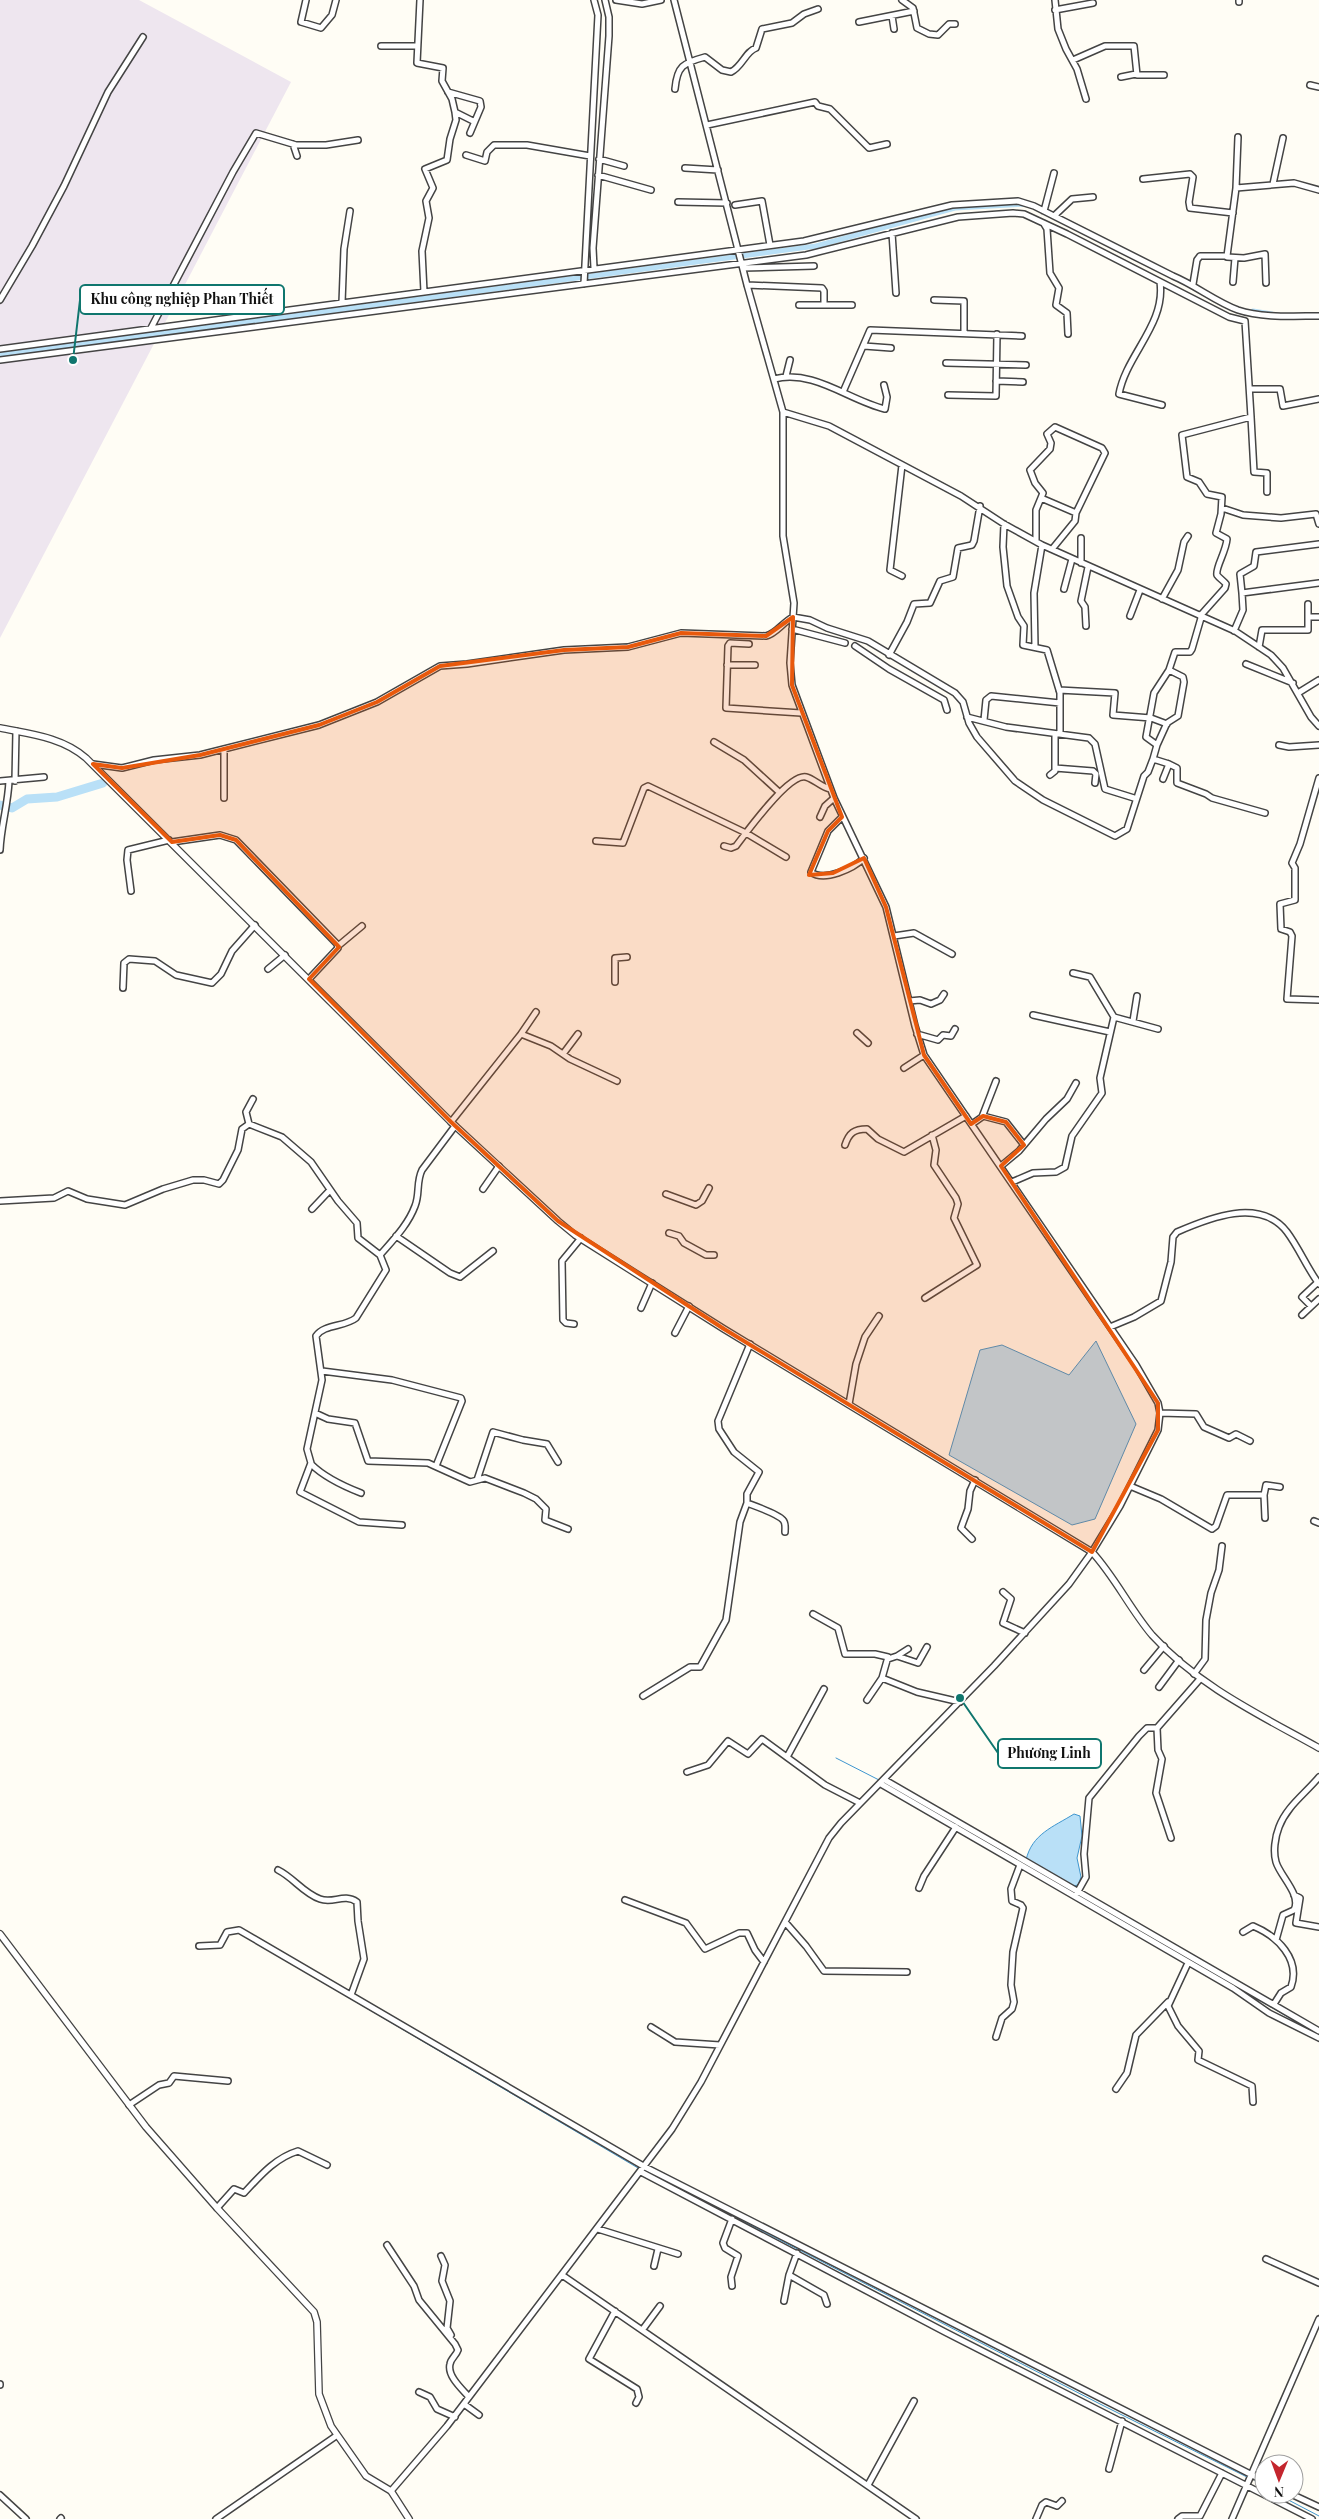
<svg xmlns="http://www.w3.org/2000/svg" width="1319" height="2519" font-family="'Playfair Display',serif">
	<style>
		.industrial { fill: #eee6ef }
		.water { fill: #b9e0f7; stroke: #3f96cf }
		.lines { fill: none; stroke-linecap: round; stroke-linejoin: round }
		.stream { stroke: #3f96cf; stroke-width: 1 }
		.canal { stroke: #b9e0f7; stroke-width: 5 }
		.river { stroke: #b9e0f7; stroke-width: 9 }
		.minor-casing { stroke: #444; stroke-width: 8 }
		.tertiary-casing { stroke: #444; stroke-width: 8 }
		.minor { stroke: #fff; stroke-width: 5 }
		.tertiary { stroke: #fff; stroke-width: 5.5 }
		.marked { fill: #e8590c; fill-opacity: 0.2; stroke: #e8590c; stroke-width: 4; stroke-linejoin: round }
		.leader { fill: none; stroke: #0f766e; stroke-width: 2 }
		.callout-dot { fill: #0f766e; stroke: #fff; stroke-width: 2 }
		.callout { fill: #fff; stroke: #0f766e; stroke-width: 2 }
		.callout-label { font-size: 14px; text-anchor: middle; font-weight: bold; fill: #111 }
	</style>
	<rect width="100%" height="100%" fill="#fffdf5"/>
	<path class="industrial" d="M0,0H139L291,82L0,638Z"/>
	<path class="water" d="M1096,1341L1136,1424L1095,1519L1072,1525L949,1455L980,1350L1002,1345L1069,1375Z
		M1074,1814L1080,1816L1082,1836L1077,1858L1081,1877L1078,1885L1069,1887L1026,1860C1032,1834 1053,1827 1074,1814Z"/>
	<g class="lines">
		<path class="stream" d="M836,1758L879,1780
			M887,1784L1074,1892
			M1077,1894L1319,2035
			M251,1940L638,2168
			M647,2172L1104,2406L1247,2477
			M1255,2481L1264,2486
			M1277,2494L1319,2516"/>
		<path class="canal" d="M1253,311L1272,314
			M0,355L816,246L955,208L1027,204"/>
		<path class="river" d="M0,805L12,808L27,799L57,797L103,783"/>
		<defs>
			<path id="minor" d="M306,0L301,22L321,28L332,15L336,0
				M420,0L417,63L443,68L442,81L452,99L455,112L473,121
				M616,0L642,4L661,0
				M902,0L913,8L917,28L929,34L938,35L949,24H955
				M1055,0L1058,29L1066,49L1077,69L1086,99
				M1239,2V0
				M1055,10L1093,3
				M892,16L894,29
				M859,22L914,11
				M381,46H417
				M1073,60L1105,46H1134L1137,75H1164
				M1121,77L1136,74
				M1310,85L1319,87
				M675,89C677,66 683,63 705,57L722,70L731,72C742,67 746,51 756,48L762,29L792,23L804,14L818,9
				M448,92L480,101L481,107L470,133
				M707,125L815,102L818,106L830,109L869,148L887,144
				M293,144L297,156
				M466,155L485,161L487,152L494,145H527L590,156
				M599,159L624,166
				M685,168L718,170
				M598,175L651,190
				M1143,179L1190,174L1193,177L1189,202L1190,208L1233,213
				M1273,184L1283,138
				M1236,188L1294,183L1319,190
				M678,202L727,203
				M735,205L762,201L770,245
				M1044,211L1054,173
				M1054,216L1072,199L1093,197
				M1044,224L1047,229L1050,273L1059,288L1056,305L1067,313L1068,334
				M892,233L896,293
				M1227,257L1244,258L1265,254L1266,283
				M594,268L593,248L609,36V17L605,0
				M743,268L814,266
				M1160,282C1166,324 1126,355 1119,394L1162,405
				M1233,282L1235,258
				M584,284L598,15L594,0
				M1193,284L1197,260L1200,256H1227L1236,188L1238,137
				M747,285L822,288L824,291V305
				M424,292L422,251L429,218L426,201L433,188L425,169L447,160L450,139L456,120L455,112
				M0,300L32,246L64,186L108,92L143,37
				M934,300L964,301V332
				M342,303L344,249L350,211
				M799,305H852
				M151,328L233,172L256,133L296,145H326L358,140
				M864,346L891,348
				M0,349L804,241L952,205L1018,201L1034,206L1173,276C1195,285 1216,302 1238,310C1262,318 1293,316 1319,316
				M0,360L806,255L958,217L1013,213L1024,214L1067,234L1229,317L1245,321L1251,417L1182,435L1187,477L1199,482L1207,494L1222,497L1221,514L1216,533L1227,539C1226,552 1215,568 1217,575C1219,578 1224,581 1226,584L1225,588L1200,616
				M946,363L1026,365
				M786,376L790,360
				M774,379C814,369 848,400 885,409L887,397L884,385
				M996,381L1023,382
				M1250,389H1280L1283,406L1319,399
				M843,392L870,330L1022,336
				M948,395L996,396L997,334
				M783,412L829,426L961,496L1004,524L1042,545L1235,631L1271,655L1283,668L1311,717L1319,726
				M1251,417L1254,472L1267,473V492
				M1041,498L1076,513
				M1222,508L1243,515L1281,518L1316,514L1319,524
				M1004,524L1003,547L1007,586L1018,617L1024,626L1023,645L1047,650L1060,693V734
				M1081,538V563
				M1036,541V510L1043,493L1035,483L1030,470L1050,449L1051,443L1047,434L1055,427L1102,448L1105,453L1076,513L1075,521L1053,548
				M902,576L890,570L902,465
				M1064,589L1072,559
				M1242,593L1240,574L1254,566L1256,552L1319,544
				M1162,599L1178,570L1184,542L1188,536
				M1130,616L1140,590
				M1308,617H1319
				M1086,626L1085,607L1081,601L1088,567
				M792,629L845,643
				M1234,631L1243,610L1242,593L1319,583
				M749,644L730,643L728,646L726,708L801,713
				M855,646L889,669L944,700L947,710
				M1035,647L1034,593L1042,545
				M1259,647L1262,630H1308V604
				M889,655L907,622L914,604L930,603L940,581L953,577L958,548L972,545L974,541L980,506
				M1246,664L1293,683
				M727,665H755
				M1059,690L1115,693L1113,715L1151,718L1167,724
				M1298,693L1319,680
				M967,717L1006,727L1089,738L1095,744L1105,789L1134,798
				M984,720L986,700L991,696L1060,703
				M714,742L744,760L779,792
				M1157,745L1167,723L1178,716L1184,682L1183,677L1169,670
				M1279,745L1289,747L1319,745
				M93,764L122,768L154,760L200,755L319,725L377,702L440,666L467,664L564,650L628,647L681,633L766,636C776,634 783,622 793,617L810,620L827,628L868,641L955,693L963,702L969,723L977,737L1015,781L1043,800L1115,836L1127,829L1144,776L1148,772L1153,759
				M1169,764L1177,768V783L1206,794L1212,798L1265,813
				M1055,768L1093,771L1096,774L1095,783
				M1050,775L1055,771V734
				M1319,778L1300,844L1292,863L1295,868V900L1280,904L1281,929L1290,932L1292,936L1287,999L1319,1000
				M1163,779L1169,764L1153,759L1157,745L1146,737L1154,693L1169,670L1175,652H1190L1192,649L1201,618
				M0,781L44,777
				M15,781L16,731
				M224,798V750
				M820,817L825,806L834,798
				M842,817L828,831L811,872C824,882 853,869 864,858
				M596,841L623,843L644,788L648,786L746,833L786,857
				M172,842L220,835L236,840L337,944L338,948L309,979
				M724,846L731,848L736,846C746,833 789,773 806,777C814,779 821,787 830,789
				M0,850C1,826 8,805 9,781
				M131,891L127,860L128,850L169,840
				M894,936L914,933L952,954
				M338,946L362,926
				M268,969L285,955
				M1073,973L1090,977L1114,1017
				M615,982V958L627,957
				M123,988L124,963L129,959L155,961L176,975L212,983L221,974L232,951L255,925
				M909,1001L920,1000L931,1004L940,1000L944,994
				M1033,1015L1110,1032
				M1133,1021L1137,996
				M857,1033L868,1043
				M521,1034L551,1046L570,1059L617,1081
				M917,1034L938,1040L943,1035L951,1036L955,1029
				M563,1054L578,1034
				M904,1068L924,1055
				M983,1116L1006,1122L1024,1145
				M451,1122L521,1034L536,1012
				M249,1124L246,1112L253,1099
				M972,1124L982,1117L996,1081
				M845,1145C849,1133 854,1129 867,1129L878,1139L904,1152L966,1116
				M1001,1166L1019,1151L1046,1119L1067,1099L1076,1083
				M1012,1182L1033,1173L1056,1172L1065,1167L1072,1136L1102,1093L1100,1078L1114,1017L1158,1029
				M483,1189L499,1166
				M666,1194L696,1205L702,1201L709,1188
				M0,1201L54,1198L68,1191L87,1199L125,1205L163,1189L193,1180H204L219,1184L223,1180L238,1150L242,1129L249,1124L282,1137L311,1162L338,1201L357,1223L358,1238L380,1255
				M312,1209L330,1190
				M669,1233L679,1236L684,1243L706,1255H714
				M396,1236L450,1273L460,1277L493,1251
				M925,1298L977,1265L954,1218L958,1204L956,1198L934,1165L936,1150L932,1135
				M1311,1306L1302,1297L1318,1282
				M641,1308L652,1283
				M1302,1315L1319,1299
				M574,1324L566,1323L563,1320L562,1261L581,1238
				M1110,1327L1134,1317L1161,1301L1171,1262L1173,1237L1177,1232C1209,1218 1260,1197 1287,1232C1299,1248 1307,1268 1319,1284
				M675,1333L689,1306
				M322,1371L392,1380L461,1398L462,1401L436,1466
				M849,1404L856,1364L865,1337L879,1316
				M315,1413L328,1419L355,1423L368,1461L428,1463L470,1482L485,1478L524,1493L536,1499L546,1509L545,1520L568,1529
				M1160,1413L1196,1414L1204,1427L1229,1438L1236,1434L1250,1441
				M311,1464C324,1477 343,1486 361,1493
				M477,1480L493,1432L523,1440L547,1444L558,1462
				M1130,1486L1161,1499L1212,1529L1216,1526L1227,1495H1264L1266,1485L1280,1487
				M1264,1495L1265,1518
				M747,1503C755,1506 778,1514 783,1520C786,1523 785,1528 785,1532
				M1314,1521L1319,1523
				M402,1525L359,1522L300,1492L311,1463L307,1449L322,1380L316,1336C324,1324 345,1327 356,1318L386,1270L380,1255C393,1240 408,1225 415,1206C420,1194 416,1182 422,1170L455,1126
				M972,1539L961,1528L968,1509L970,1491L975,1480
				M1003,1592L1011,1599L1003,1623L1025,1633
				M813,1614L838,1628L845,1654H875L888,1657L882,1678L867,1700
				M897,1656L908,1649
				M888,1659L897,1656L918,1663L927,1647
				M1144,1670L1164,1646
				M1194,1674L1205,1659L1206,1620L1211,1593L1219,1570L1222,1546
				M882,1678L917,1692L960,1702
				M1159,1687L1179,1660
				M643,1696L690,1667H700L726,1620L740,1522L747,1503V1494L759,1472L734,1452L719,1429L718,1421L750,1344
				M787,1757L824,1689
				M687,1772L708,1765L728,1741L748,1754L762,1739L825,1785L860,1803
				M885,1780L1319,2031
				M881,1784L1233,1988L1269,2013L1319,2038
				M1171,1838L1156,1793L1162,1759L1158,1750L1157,1728L1200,1679
				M278,1870C294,1878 303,1893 320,1899C333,1904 344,1893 357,1902L358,1921L364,1959L351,1995
				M919,1888L924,1876L956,1827
				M1077,1893L1086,1877L1084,1854L1089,1798L1139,1736L1147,1728H1157
				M1294,1895L1300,1898L1296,1923L1319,1927
				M625,1900L686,1923L705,1949L739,1933H747L755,1950L764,1962
				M785,1922L806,1946L824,1971L907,1972
				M1243,1932L1253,1926C1277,1936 1301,1959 1291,1987L1281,1993L1274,2004
				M1276,1940L1283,1915L1294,1910C1302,1895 1280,1876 1276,1862C1273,1852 1275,1837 1279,1827C1287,1806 1305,1794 1319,1777
				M199,1946L220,1945L227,1932L239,1930L645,2167L1264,2481
				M1188,1963L1168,2006L1178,2026L1199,2051L1198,2060L1252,2086L1253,2102
				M651,2027L675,2042L720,2045
				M996,2037L1002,2018L1012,2009L1014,2002L1011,1985L1013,1952L1023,1908L1021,1905L1012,1901L1011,1889L1020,1865
				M1116,2089L1127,2073L1136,2035L1168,2002
				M129,2105L159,2085L169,2083L174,2076L228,2081
				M641,2172L945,2332L1312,2519
				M217,2208L234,2189L244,2193C260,2176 275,2158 298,2151L327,2165
				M732,2219L723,2243L725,2248L738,2256L731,2277L732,2286
				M598,2229L678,2254
				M387,2245L414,2286L419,2300L455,2344L458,2350C456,2356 451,2358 450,2364C447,2376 462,2389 469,2397
				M797,2253L789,2275L824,2295L827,2304
				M441,2256L445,2265L442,2281L450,2301L447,2328L451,2335
				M1266,2259L1319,2283
				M654,2266L658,2249
				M562,2275L916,2519
				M784,2301L789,2275
				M615,2311L589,2359L637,2389L639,2397L636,2403
				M643,2329L660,2306
				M0,2385V2384
				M419,2392L430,2397L437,2409L455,2417
				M464,2404L479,2415
				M1109,2469L1122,2421
				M868,2485L914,2401
				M391,2491L447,2426L672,2129L701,2082L829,1838L841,1823L994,1666L1069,1584L1092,1552L1120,1506L1158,1430L1160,1413L1158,1403L1136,1365L924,1055L915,1026L886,907L834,798L792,685L790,663L794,603L783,536V412L747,285L674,0
				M1291,2494L1319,2507
				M0,2495L26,2519
				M60,2519L61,2518
				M216,2519L336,2436
				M1036,2519L1042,2505L1046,2502L1057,2506L1062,2501
				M1178,2519L1182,2516H1200L1222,2473
				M1232,2519L1319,2319"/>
			<path id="tertiary" d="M0,728C30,734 62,737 86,758L451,1122L558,1221L575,1235L724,1329L1092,1552C1115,1577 1130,1609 1152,1635C1198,1686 1260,1715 1319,1748
				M0,1934L146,2127L217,2208L314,2312L317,2322L319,2394L331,2426L366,2476L391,2491L409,2519"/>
		</defs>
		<use href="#minor" class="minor-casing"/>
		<use href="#tertiary" class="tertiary-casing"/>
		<use href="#minor" class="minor"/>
		<use href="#tertiary" class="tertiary"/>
	</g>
	<path class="marked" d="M793,617L792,685L842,817L828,831L809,875L833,873L864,858L886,907L924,1055L971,1124L983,1116L1006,1122L1024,1145L1001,1166L1158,1403V1430L1092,1552L724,1329L558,1221L451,1122L309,979L339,947L236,840L220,835L172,842L93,764L122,768L200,755L319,725L377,702L440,666L564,650L628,647L681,633L766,636Z"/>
	<path class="leader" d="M73 360L80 300M960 1698L998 1753"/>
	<g class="callout-dot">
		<circle cx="73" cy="360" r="5"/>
		<circle cx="960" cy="1698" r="5"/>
	</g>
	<g class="callout">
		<rect x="80" y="285" width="204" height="29" rx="5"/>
		<rect x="998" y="1739" width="103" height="29" rx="5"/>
	</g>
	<g class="callout-label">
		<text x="182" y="304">Khu công nghiệp Phan Thiết</text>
		<text x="1049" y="1758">Phương Linh</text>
	</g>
	<g transform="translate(1279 2479) rotate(181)"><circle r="24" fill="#ffffff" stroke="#a0a0a0"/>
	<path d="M0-4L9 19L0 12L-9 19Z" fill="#c4262e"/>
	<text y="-8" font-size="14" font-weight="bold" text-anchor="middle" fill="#111111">N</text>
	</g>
</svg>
